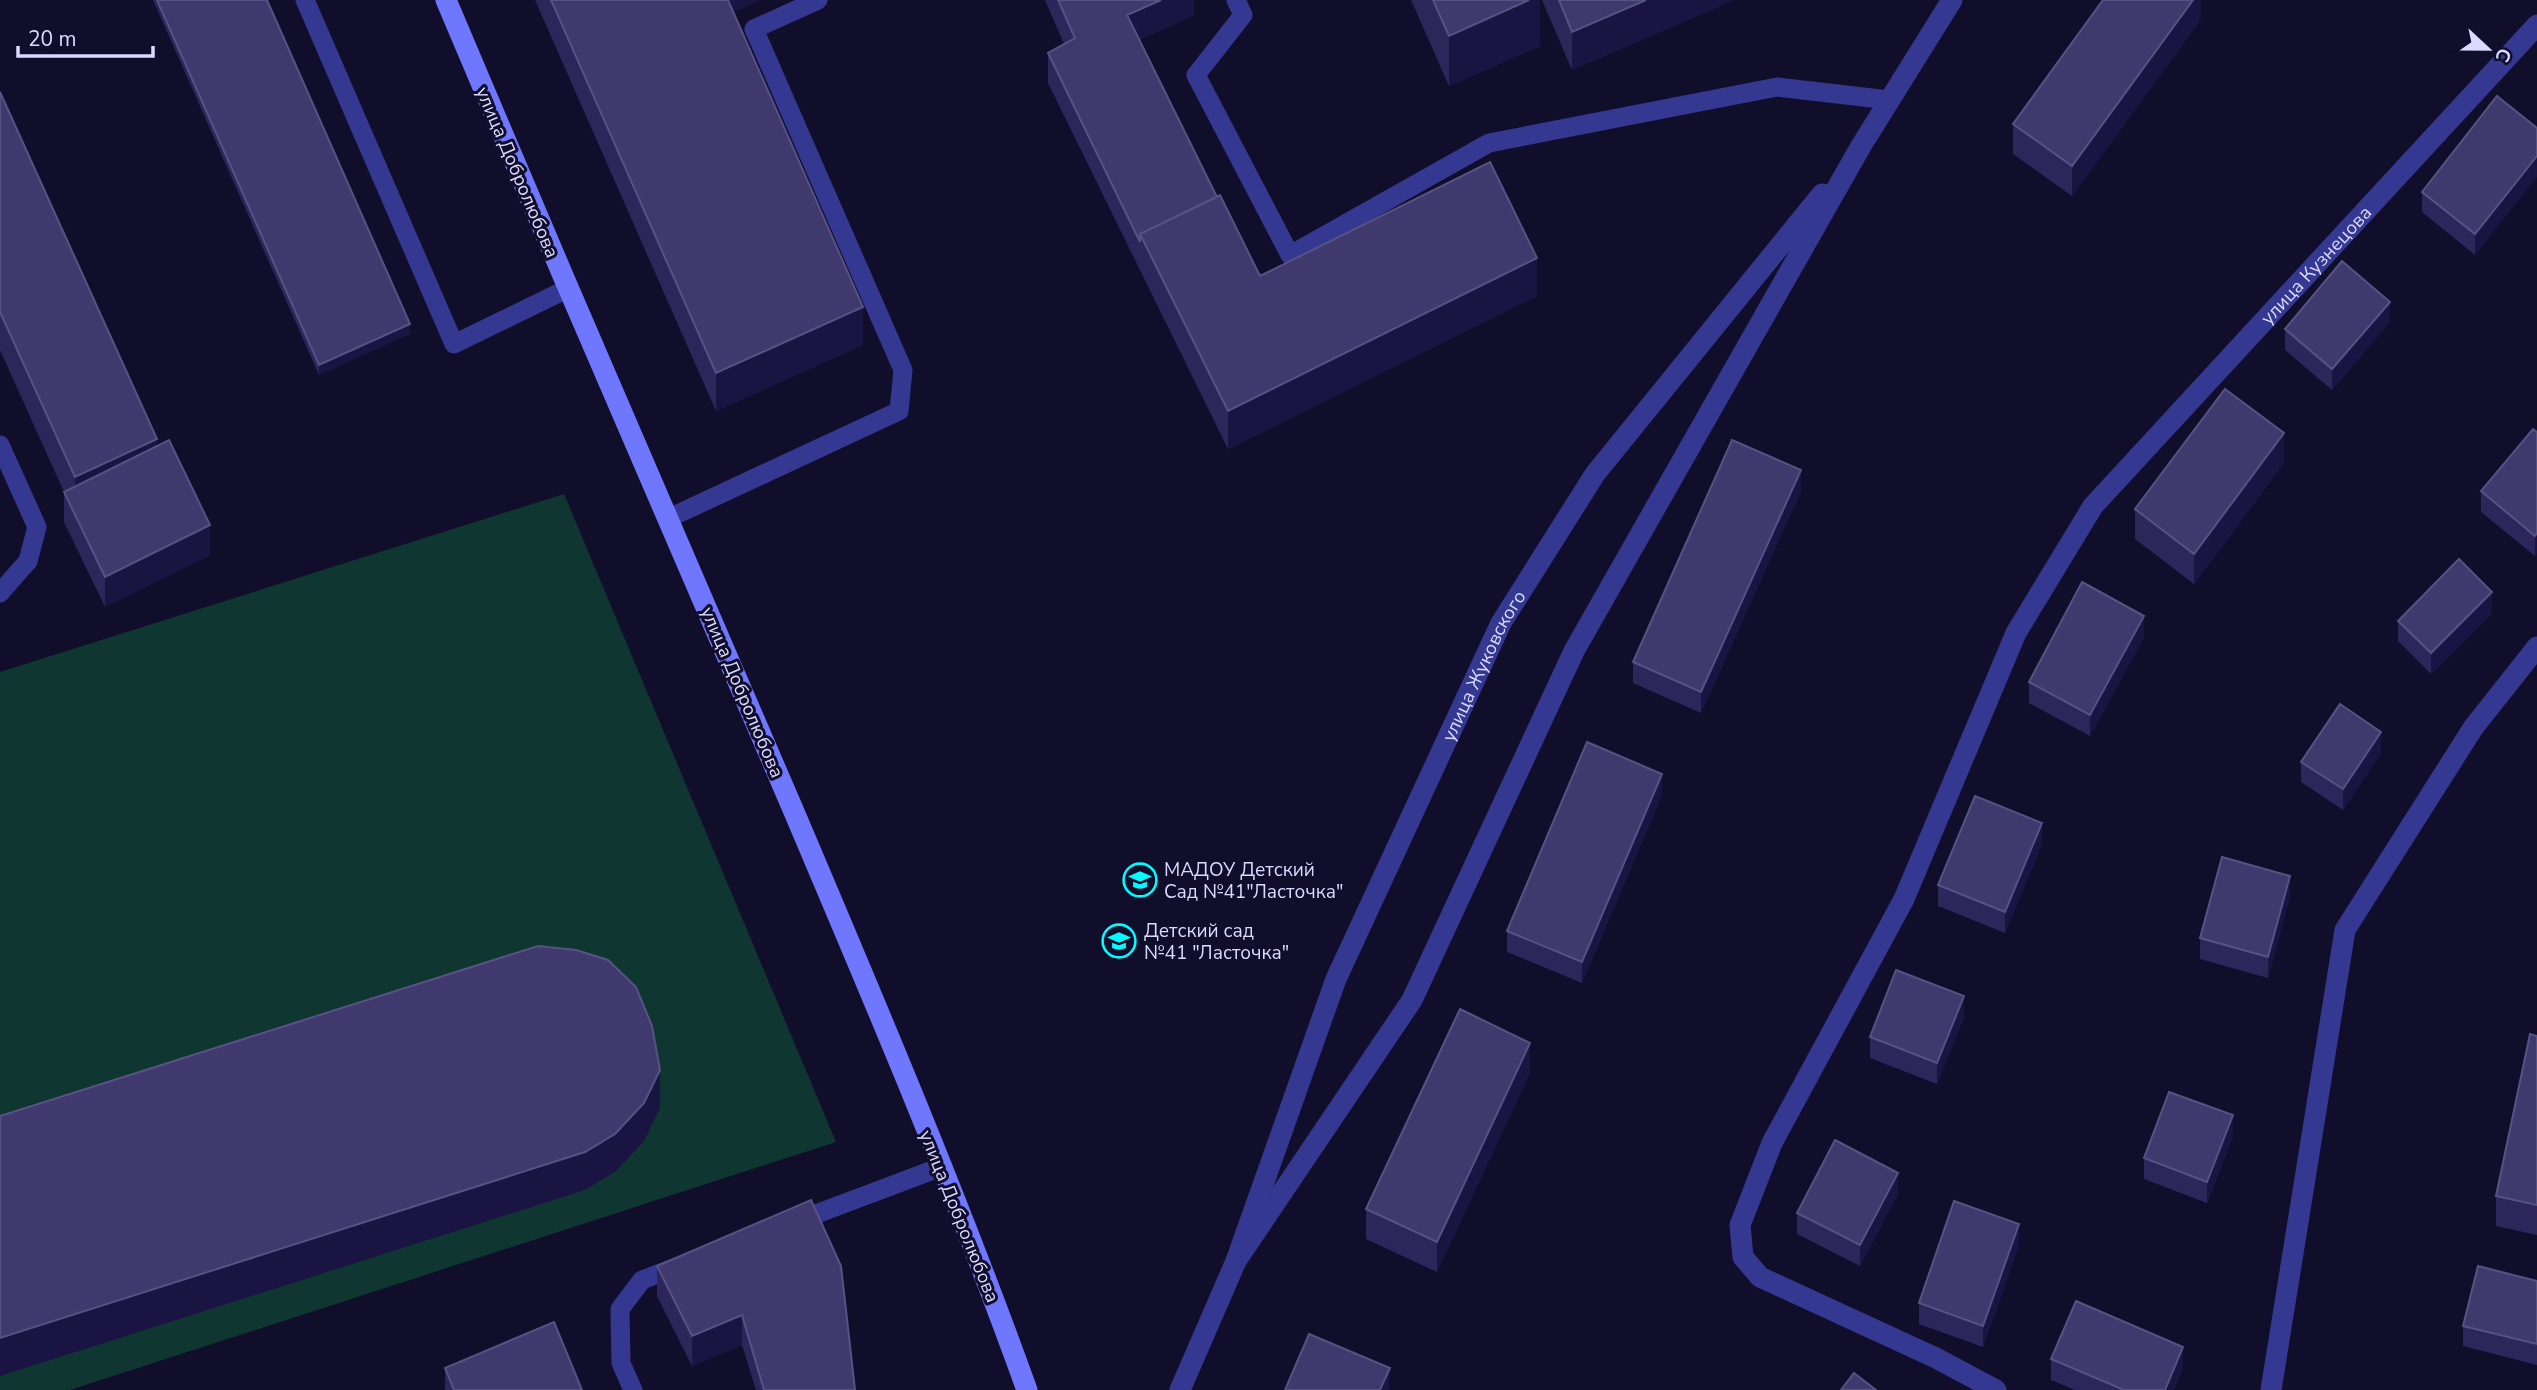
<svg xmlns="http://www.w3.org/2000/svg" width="2537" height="1390" font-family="'Nunito Sans',sans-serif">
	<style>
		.pitch { fill: #103632 }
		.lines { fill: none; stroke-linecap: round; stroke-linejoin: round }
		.lane { stroke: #343890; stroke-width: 19 }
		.street { stroke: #343890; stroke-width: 21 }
		.secondary { stroke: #7077ff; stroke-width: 21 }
		.wall { fill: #2c265b }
		.shaded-wall { fill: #191441 }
		.building { fill: #3f396d; stroke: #575284; stroke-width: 2 }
		.labels { text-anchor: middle; stroke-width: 6; stroke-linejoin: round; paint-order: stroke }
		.street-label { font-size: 19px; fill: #dad9ff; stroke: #110e2c }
		.poi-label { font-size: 19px; fill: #dad9ff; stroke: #110e2c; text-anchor: start }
	</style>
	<rect width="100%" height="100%" fill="#110e2c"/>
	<path class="pitch" d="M564,494L836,1142L70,1390H0V672Z"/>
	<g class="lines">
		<path class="lane" d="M305,0L454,344L567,289
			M1236,0L1243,15L1196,75L1290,255L1489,143L1777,87L1889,100
			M0,445L37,527L28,561L0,593
			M669,518L899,411L903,370L754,29L818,0
			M795,1222L941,1167
			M633,1390L621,1363L620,1309L642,1280L681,1265"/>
		<g class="street">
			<path d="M1236,1261L1412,1000L1574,651L1861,146L1952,0"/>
			<path id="s1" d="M1180,1390L1236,1261L1336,979L1501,623L1595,474L1822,194"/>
			<path id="s2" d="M1996,1390L1936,1358L1760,1277L1743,1257L1740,1225L1772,1143L1904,899L2016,633L2093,506L2537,25"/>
			<path d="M2271,1390L2345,930L2473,728L2537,647"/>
		</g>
		<path class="secondary" d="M446,0C559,270 677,538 792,807C874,1000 956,1193 1027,1390"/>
	</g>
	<path class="wall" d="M153,0H267L410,334L319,375Z
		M535,0H760L733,12L863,345L716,411Z
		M1045,0H1194V15L1139,40L1217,197L1260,276L1537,296L1228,449L1048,83V53L1064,44Z
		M1411,0H1540V46L1449,86Z
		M1542,0H1734L1572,70Z
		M2201,0V19L2072,196L2013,154V124Z
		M0,92L157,446L210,555L105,607L64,522V492L0,350Z
		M2497,96L2475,255L2422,212V192Z
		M2390,322L2332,390L2285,350V329Z
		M2537,432L2535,556L2481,512V491Z
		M2284,463L2194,584L2135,539V509Z
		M1801,491L1701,713L1633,683V662Z
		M2492,613L2431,674L2398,641V621Z
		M2144,637L2090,736L2029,703V682Z
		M2381,753L2343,810L2301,782V762Z
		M1662,795L1582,983L1507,952V931Z
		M2042,844L2005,933L1938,906V885Z
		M2290,896L2268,978L2200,959V938Z
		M1964,1017L1937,1084L1870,1058V1037Z
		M2537,1036V1235L2496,1226V1196Z
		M1530,1073L1437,1272L1366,1239V1209Z
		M2233,1136L2207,1203L2144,1179V1158Z
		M1898,1194L1860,1266L1797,1234V1213Z
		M811,1200L855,1390H756L742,1345L692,1366L657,1296V1266Z
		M2019,1245L1983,1347L1919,1324V1303Z
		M2537,1281V1365L2463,1346V1326Z
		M2051,1359L2183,1368L2174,1390H2075L2051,1380Z
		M445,1368L582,1390H445Z"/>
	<path class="shaded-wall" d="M719,0H760L719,18Z
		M1161,0H1194V15L1127,45V15Z
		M1529,0H1540V46L1449,86V36Z
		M1646,0H1734L1572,70V32Z
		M2193,0H2201V19L2072,196V166Z
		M2537,156V177L2475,255V234Z
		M1537,258V296L1228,449V411Z
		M2390,302V322L2332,390V369Z
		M863,307V345L716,411V373Z
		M410,324V334L319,375V365Z
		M2284,433V463L2194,584V554Z
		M157,439V477L75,515V477Z
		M1801,470V491L1701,713V692Z
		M210,525V555L105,607V577Z
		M2537,533V554L2535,556V536Z
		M2492,592V613L2431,674V653Z
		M2144,616V637L2090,736V715Z
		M2381,732V753L2343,810V789Z
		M1662,774V795L1582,983V962Z
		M2042,823V844L2005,933V912Z
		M2290,876V896L2268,978V957Z
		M1964,996V1017L1937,1084V1063Z
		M1530,1043V1073L1437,1272V1242Z
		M660,1070V1108L644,1141L615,1172L585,1190L0,1376V1338Z
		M2233,1115V1136L2207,1203V1182Z
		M1898,1173V1194L1860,1266V1245Z
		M2019,1224V1245L1983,1347V1326Z
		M742,1315V1345L692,1366V1336Z
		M2183,1347V1368L2174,1390H2165Z
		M1390,1368L1389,1390H1380Z"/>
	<path class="building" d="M157,0H267L410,324L319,365Z
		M551,0H728L863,307L716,373Z
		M1058,0H1161L1127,15L1217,197L1140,234V242L1048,53L1075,38Z
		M1433,0H1529L1449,36Z
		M1559,0H1646L1572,32Z
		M2103,0H2193L2072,166L2013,124Z
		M0,92L157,439L75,477L0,312Z
		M2497,96L2537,128V156L2475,234L2422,192Z
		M1490,162L1537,258L1228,411L1140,234L1220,195L1260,276Z
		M2342,261L2390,302L2332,369L2285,329Z
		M2225,389L2284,433L2194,554L2135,509Z
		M2533,429L2537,432V533L2535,536L2481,491Z
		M169,440L210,525L105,577L64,492Z
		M1732,440L1801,470L1701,692L1633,662Z
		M2459,559L2492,592L2431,653L2398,621Z
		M2082,582L2144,616L2090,715L2029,682Z
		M2340,704L2381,732L2343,789L2301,762Z
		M1587,742L1662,774L1582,962L1507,931Z
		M1975,796L2042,823L2005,912L1938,885Z
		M2222,857L2290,876L2268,957L2200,938Z
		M538,946L576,950L608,960L636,987L652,1026L660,1070L644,1103L615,1134L585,1152L0,1338V1116Z
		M1896,970L1964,996L1937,1063L1870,1037Z
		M1460,1009L1530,1043L1437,1242L1366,1209Z
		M2530,1034L2537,1036V1205L2496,1196Z
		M2169,1092L2233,1115L2207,1182L2144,1158Z
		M1835,1140L1898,1173L1860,1245L1797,1213Z
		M811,1200L841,1266L855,1390H764L742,1315L692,1336L657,1266Z
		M1954,1201L2019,1224L1983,1326L1919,1303Z
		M2478,1266L2537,1281V1344L2463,1326Z
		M2076,1301L2183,1347L2165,1390H2124L2051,1359Z
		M554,1322L582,1390H454L445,1368Z
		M1309,1334L1390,1368L1380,1390H1285Z
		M1854,1373L1876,1390H1841Z"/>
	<defs>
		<symbol id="school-ring" viewBox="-11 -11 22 22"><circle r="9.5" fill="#110e2c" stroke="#05faff" stroke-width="1.5"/><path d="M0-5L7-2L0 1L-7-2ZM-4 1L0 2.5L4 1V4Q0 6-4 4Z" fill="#05faff"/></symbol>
	</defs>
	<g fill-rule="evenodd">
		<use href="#school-ring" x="1121" y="861" width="38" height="38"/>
		<use href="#school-ring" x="1100" y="922" width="38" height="38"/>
	</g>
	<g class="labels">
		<g class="street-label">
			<text transform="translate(518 172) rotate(67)" y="7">улица Добролюбова</text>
			<text dy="7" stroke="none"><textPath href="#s2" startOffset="1451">улица Кузнецова</textPath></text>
			<text dy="7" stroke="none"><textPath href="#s1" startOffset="786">улица Жуковского</textPath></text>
			<text transform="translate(743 692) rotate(67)" y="7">улица Добролюбова</text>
			<text transform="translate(960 1216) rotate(68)" y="7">улица Добролюбова</text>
		</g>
		<g class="poi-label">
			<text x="1164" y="876">МАДОУ Детский<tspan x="1164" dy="22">Сад №41"Ласточка"</tspan></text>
			<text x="1144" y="937">Детский сад<tspan x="1144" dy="22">№41 "Ласточка"</tspan></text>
		</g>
	</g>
	<g transform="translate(2488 49) rotate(112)" stroke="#110e2c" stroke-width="5" paint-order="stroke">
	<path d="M0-5L12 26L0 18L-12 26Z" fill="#dad9ff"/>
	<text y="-10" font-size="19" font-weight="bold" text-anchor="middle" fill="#dad9ff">С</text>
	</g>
	<path d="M18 46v10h135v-10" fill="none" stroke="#dad9ff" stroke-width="3.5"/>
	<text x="28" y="46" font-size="21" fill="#dad9ff" stroke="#110e2c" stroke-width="5" paint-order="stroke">20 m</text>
</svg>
